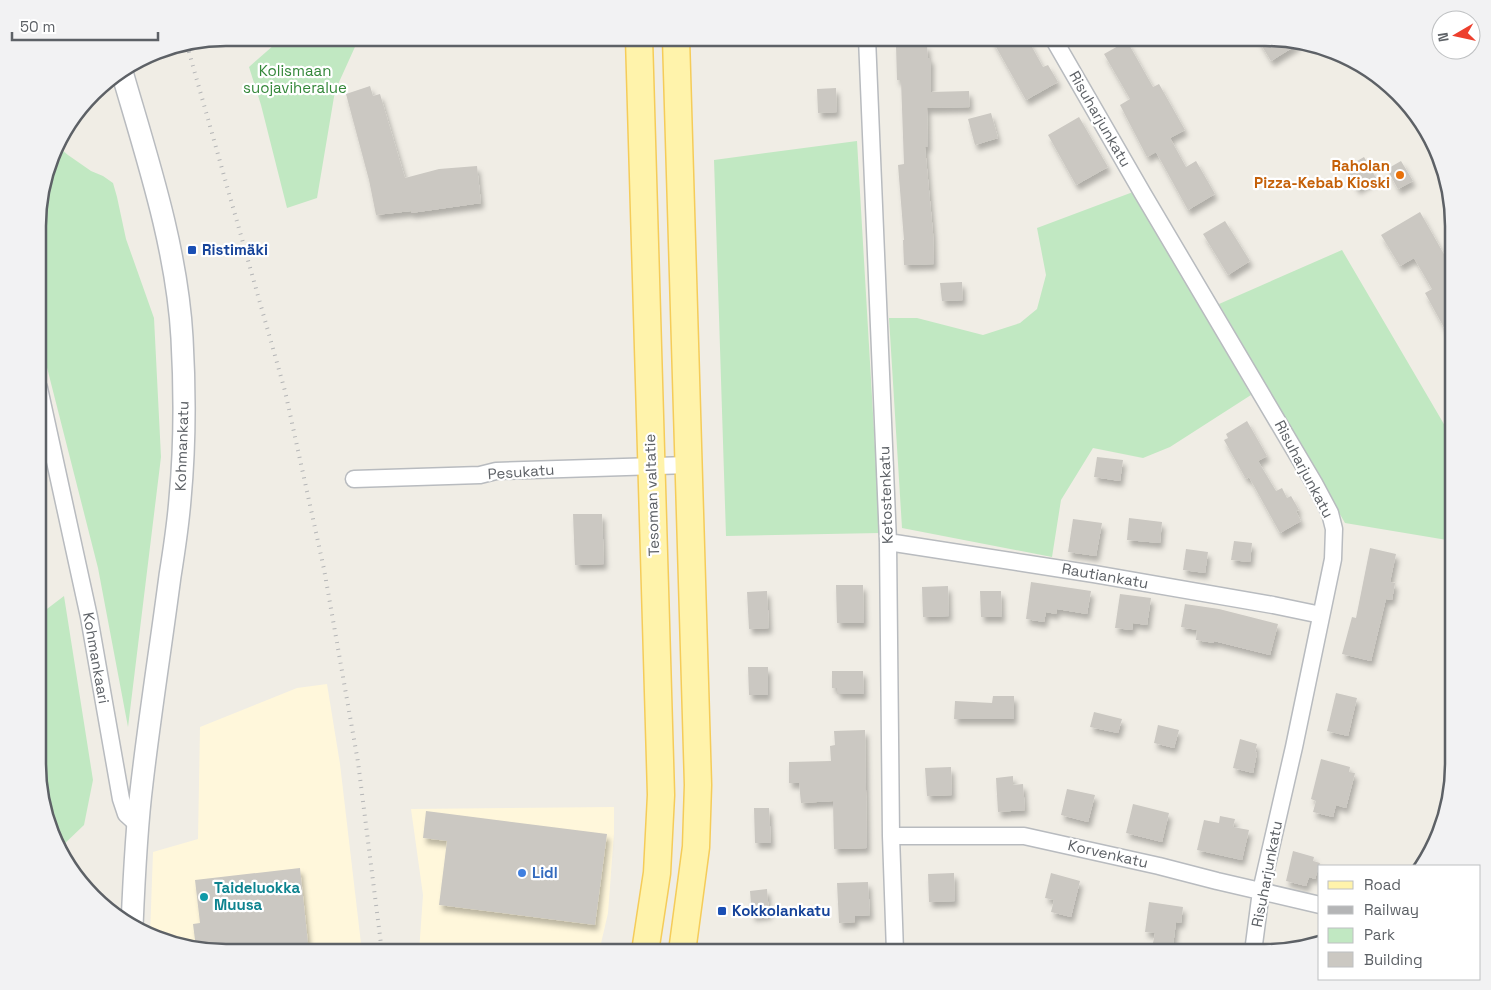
<svg xmlns="http://www.w3.org/2000/svg" width="1491" height="990" font-family="'Space Grotesk',sans-serif">
	<style>
		.commercial { fill: #fff7db }
		.green { fill: #c1e8c2 }
		.building { fill: #cbc8c2; filter: url(#shadow) }
		.lines { fill: none; stroke-linecap: round; stroke-linejoin: round }
		.minor-casing { stroke: #b8bbbf; stroke-width: 19 }
		.tertiary-casing { stroke: #b8bbbf; stroke-width: 24 }
		.primary-casing { stroke: #f5cc59; stroke-width: 29 }
		.minor { stroke: #fff; stroke-width: 16 }
		.tertiary { stroke: #fff; stroke-width: 21 }
		.primary { stroke: #fff3ab; stroke-width: 26 }
		.rail { stroke: #b4b5b6; stroke-width: 4; stroke-dasharray: 1 6; stroke-linecap: butt }
		.food-dot { fill: #e8710a; stroke: #fff; stroke-width: 2 }
		.transit-dot { fill: #1a4fb4; stroke: #fff; stroke-width: 2 }
		.shop-dot { fill: #3f7fe0; stroke: #fff; stroke-width: 2 }
		.culture-dot { fill: #0f9aa8; stroke: #fff; stroke-width: 2 }
		.labels { text-anchor: middle; stroke-width: 4.5; stroke-linejoin: round; paint-order: stroke }
		.park-label { font-size: 15px; fill: #338739; stroke: #fff }
		.street-label { font-size: 15px; fill: #5d6166; stroke: #fff }
		.food-label { font-size: 15px; font-weight: bold; fill: #c56008; stroke: #fff; text-anchor: end }
		.transit-label { font-size: 15px; font-weight: bold; fill: #164399; stroke: #fff; text-anchor: start }
		.shop-label { font-size: 15px; font-weight: bold; fill: #366cbe; stroke: #fff; text-anchor: start }
		.culture-label { font-size: 15px; font-weight: bold; fill: #0d838f; stroke: #fff; text-anchor: start }
		.rim { fill: none; stroke: #5d6166; stroke-width: 2.5 }
	</style>
	<defs>
		<filter id="shadow"><feDropShadow dx="3" dy="5.5" stdDeviation="2.5" flood-color="#0004"/></filter>
	</defs>
	<rect width="100%" height="100%" fill="#f0ede5"/>
	<path class="commercial" d="M327,684L340,764L362,952H225L166,943L150,935L153,852L198,839L200,727L297,688Z
		M614,807V833L608,913L599,952H419L423,895L411,809Z"/>
	<path class="green" d="M282,38H359L335,91L317,198L287,208L261,105L249,67Z
		M857,141L880,533L726,536L714,160Z
		M56,145L68,155L91,171L103,176L113,183L117,197L126,239L154,318L161,457L128,727L98,568L39,336V201Z
		M1133,192L1251,395L1170,447L1143,458L1093,448L1061,500L1052,557L902,528L889,318H917L983,335L1020,323L1037,309L1046,275L1037,228Z
		M1342,250L1448,431L1453,429V541L1345,523L1219,304Z
		M64,596L93,780L84,825L59,849L39,789V615Z"/>
	<path class="building" d="M991,38H1027L1043,67L1048,65L1058,82L1026,100Z
		M1257,38H1266L1300,43L1271,61Z
		M1127,41L1153,87L1159,84L1185,130L1170,138L1186,167L1196,161L1215,194L1188,210L1156,152L1147,157L1120,105L1130,99L1104,54Z
		M896,45H927L928,58H931V92L969,91L970,107L927,108L928,147H925L933,233L934,264L904,265L903,240H904L898,165L904,164L901,80H897Z
		M370,86L373,96L380,94L405,178L439,169L477,166L481,203L411,213V211L376,215L369,180L346,94Z
		M836,88L837,112L818,113L817,89Z
		M991,113L998,138L975,145L968,119Z
		M1079,117L1108,167L1076,185L1048,135Z
		M1364,157L1376,178L1357,189L1345,168Z
		M1401,161L1413,181L1398,189L1387,169Z
		M1420,212L1453,270V344L1425,293L1432,289L1414,258L1400,266L1381,235Z
		M1225,221L1250,261L1228,275L1203,234Z
		M962,282L963,300L942,301L940,283Z
		M1247,421L1267,456L1258,461L1276,491L1282,488L1287,498L1291,496L1299,510L1296,511L1301,521L1280,533L1249,477L1246,479L1224,440L1228,438L1226,434Z
		M1097,457L1123,460L1120,481L1094,477Z
		M573,514H602L604,564L575,565Z
		M1129,518L1162,522L1160,543L1127,540Z
		M1073,519L1102,523L1096,556L1068,552Z
		M1234,541L1252,543L1250,562L1231,560Z
		M1370,548L1396,554L1390,582L1395,583L1392,600L1386,599L1371,661L1342,654L1352,617L1356,618Z
		M1186,549L1208,552L1205,573L1183,570Z
		M1031,582L1091,591L1087,614L1057,609L1056,614L1046,612L1044,622L1026,619Z
		M836,585H863L864,623H837Z
		M948,586L949,616L923,617L922,587Z
		M767,591L769,628L749,629L747,592Z
		M980,591H1001L1002,617H981Z
		M1120,594L1151,598L1147,625L1133,623L1132,630L1115,628Z
		M1185,604L1219,609L1278,624L1270,655L1214,641V643L1196,640L1197,630L1181,627Z
		M748,667H768V695H749Z
		M832,671H863L864,694H837V688H832Z
		M1336,693L1357,698L1348,736L1327,731Z
		M993,696H1014V719H954L955,701L992,703Z
		M1094,712L1122,719L1118,733L1090,727Z
		M1158,725L1179,730L1174,748L1154,743Z
		M865,730L867,848L834,849L833,801L801,803L799,783H789V762L831,761L830,746L835,745L834,731Z
		M1240,739L1257,744L1255,752L1257,753L1253,773L1233,768Z
		M1321,759L1350,767L1349,772L1355,773L1346,808L1336,805L1333,817L1313,812L1316,801L1311,799Z
		M951,767L952,795L927,796L925,768Z
		M1013,776V785L1023,784L1025,810L998,812L996,778Z
		M1067,789L1095,795L1088,822L1061,815Z
		M1133,804L1169,813L1162,842L1126,833Z
		M754,808H769L771,843H755Z
		M426,811L607,834L595,925L439,905L447,841L423,838Z
		M1220,816L1235,819L1233,827L1249,830L1242,860L1197,850L1204,820L1219,823Z
		M1293,851L1314,857L1313,861L1320,863L1315,879L1309,877L1306,886L1286,881Z
		M300,868L309,952H225L196,948L193,924L200,923L195,880Z
		M954,873L955,901L929,902L928,874Z
		M1051,873L1080,881L1071,917L1051,912L1054,900L1045,898Z
		M868,882L870,915L855,916V922L839,923L837,883Z
		M767,889L769,914L752,916L750,891Z
		M1149,902L1183,907L1181,923L1176,922L1173,946L1153,943L1155,933L1145,932Z"/>
	<g class="lines">
		<defs>
			<path id="minor" d="M867,38L888,542L891,836L895,952
				M1053,38L1143,194L1314,483L1330,513L1334,529L1333,559L1294,747L1261,891L1253,952
				M39,388L89,617L121,799L126,814L137,824
				M354,479L480,475L496,471L689,465
				M888,542L1094,574L1273,605L1321,615
				M891,836H1024L1159,866L1217,881L1320,905"/>
			<path id="tertiary" d="M122,72C147,158 177,248 182,338C185,391 185,446 180,499C178,525 174,551 170,576C161,645 150,714 142,783C136,831 134,878 132,926"/>
			<path id="primary" d="M639,38L661,795L657,873L645,952
				M676,38L698,785L696,847L682,952"/>
		</defs>
		<use href="#minor" class="minor-casing"/>
		<use href="#tertiary" class="tertiary-casing"/>
		<use href="#primary" class="primary-casing"/>
		<use href="#minor" class="minor"/>
		<use href="#tertiary" class="tertiary"/>
		<use href="#primary" class="primary"/>
		<path class="rail" d="M187,45L285,391L324,569L358,762L382,952"/>
	</g>
	<circle class="food-dot" cx="1400" cy="175" r="5"/>
	<g class="transit-dot">
		<rect x="187" y="245" width="10" height="10" rx="2.5"/>
		<rect x="717" y="906" width="10" height="10" rx="2.5"/>
	</g>
	<circle class="shop-dot" cx="522" cy="873" r="5"/>
	<circle class="culture-dot" cx="204" cy="897" r="5"/>
	<g class="labels">
		<g class="park-label">
			<text x="295" y="76">Kolismaan<tspan x="295" dy="17">suojaviheralue</tspan></text>
		</g>
		<g class="street-label">
			<text transform="translate(1100 119) rotate(60)" y="5">Risuharjunkatu</text>
			<text transform="translate(182 446) rotate(-88)" y="5">Kohmankatu</text>
			<text transform="translate(1304 469) rotate(62)" y="5">Risuharjunkatu</text>
			<text transform="translate(521 472) rotate(-4)" y="5">Pesukatu</text>
			<text transform="translate(652 495) rotate(-92)" y="5">Tesoman valtatie</text>
			<text transform="translate(886 495) rotate(-92)" y="5">Ketostenkatu</text>
			<text transform="translate(1105 576) rotate(10)" y="5">Rautiankatu</text>
			<text transform="translate(96 658) rotate(80)" y="5">Kohmankaari</text>
			<text transform="translate(1108 854) rotate(13)" y="5">Korvenkatu</text>
			<text transform="translate(1267 874) rotate(-79)" y="5">Risuharjunkatu</text>
		</g>
		<g class="food-label">
			<text x="1390" y="171">Raholan<tspan x="1390" dy="17">Pizza-Kebab Kioski</tspan></text>
		</g>
		<g class="transit-label">
			<text x="202" y="255">Ristimäki</text>
			<text x="732" y="916">Kokkolankatu</text>
		</g>
		<g class="shop-label">
			<text x="532" y="878">Lidl</text>
		</g>
		<g class="culture-label">
			<text x="214" y="893">Taideluokka<tspan x="214" dy="17">Muusa</tspan></text>
		</g>
	</g>
	<path d="M0 0H1491V990H0ZM226 46H1265A180 180 0 0 1 1445 226V764A180 180 0 0 1 1265 944H226A180 180 0 0 1 46 764V226A180 180 0 0 1 226 46Z" fill="#f2f2f3" fill-rule="evenodd"/>
	<path class="rim" d="M226 46H1265A180 180 0 0 1 1445 226V764A180 180 0 0 1 1265 944H226A180 180 0 0 1 46 764V226A180 180 0 0 1 226 46Z"/>
	<rect x="1318" y="865" width="162" height="115" fill="#ffffff" stroke="#bec0c2"/>
	<rect x="1328" y="881" width="25" height="8" fill="#fff3ab" stroke="#bec0c2"/>
	<text x="1364" y="890" font-size="15" fill="#5d6166">Road</text>
	<rect x="1328" y="906" width="25" height="8" fill="#b4b5b6" stroke="#bec0c2"/>
	<text x="1364" y="915" font-size="15" fill="#5d6166">Railway</text>
	<rect x="1328" y="928" width="25" height="15" fill="#c1e8c2" stroke="#bec0c2"/>
	<text x="1364" y="940" font-size="15" fill="#5d6166">Park</text>
	<rect x="1328" y="952" width="25" height="15" fill="#cbc8c2" stroke="#bec0c2"/>
	<text x="1364" y="965" font-size="15" fill="#5d6166">Building</text>
	<g transform="translate(1456 35) rotate(261)"><circle r="24" fill="#ffffff" stroke="#bec0c2"/>
	<path d="M0-4L9 19L0 12L-9 19Z" fill="#ed3f2d"/>
	<text y="-8" font-size="14" font-weight="bold" text-anchor="middle" fill="#5d6166">N</text>
	</g>
	<path d="M12 32v8h146v-8" fill="none" stroke="#5d6166" stroke-width="2.5"/>
	<text x="20" y="32" font-size="15" fill="#5d6166" stroke="#ffffff" stroke-width="4" paint-order="stroke">50 m</text>
</svg>
